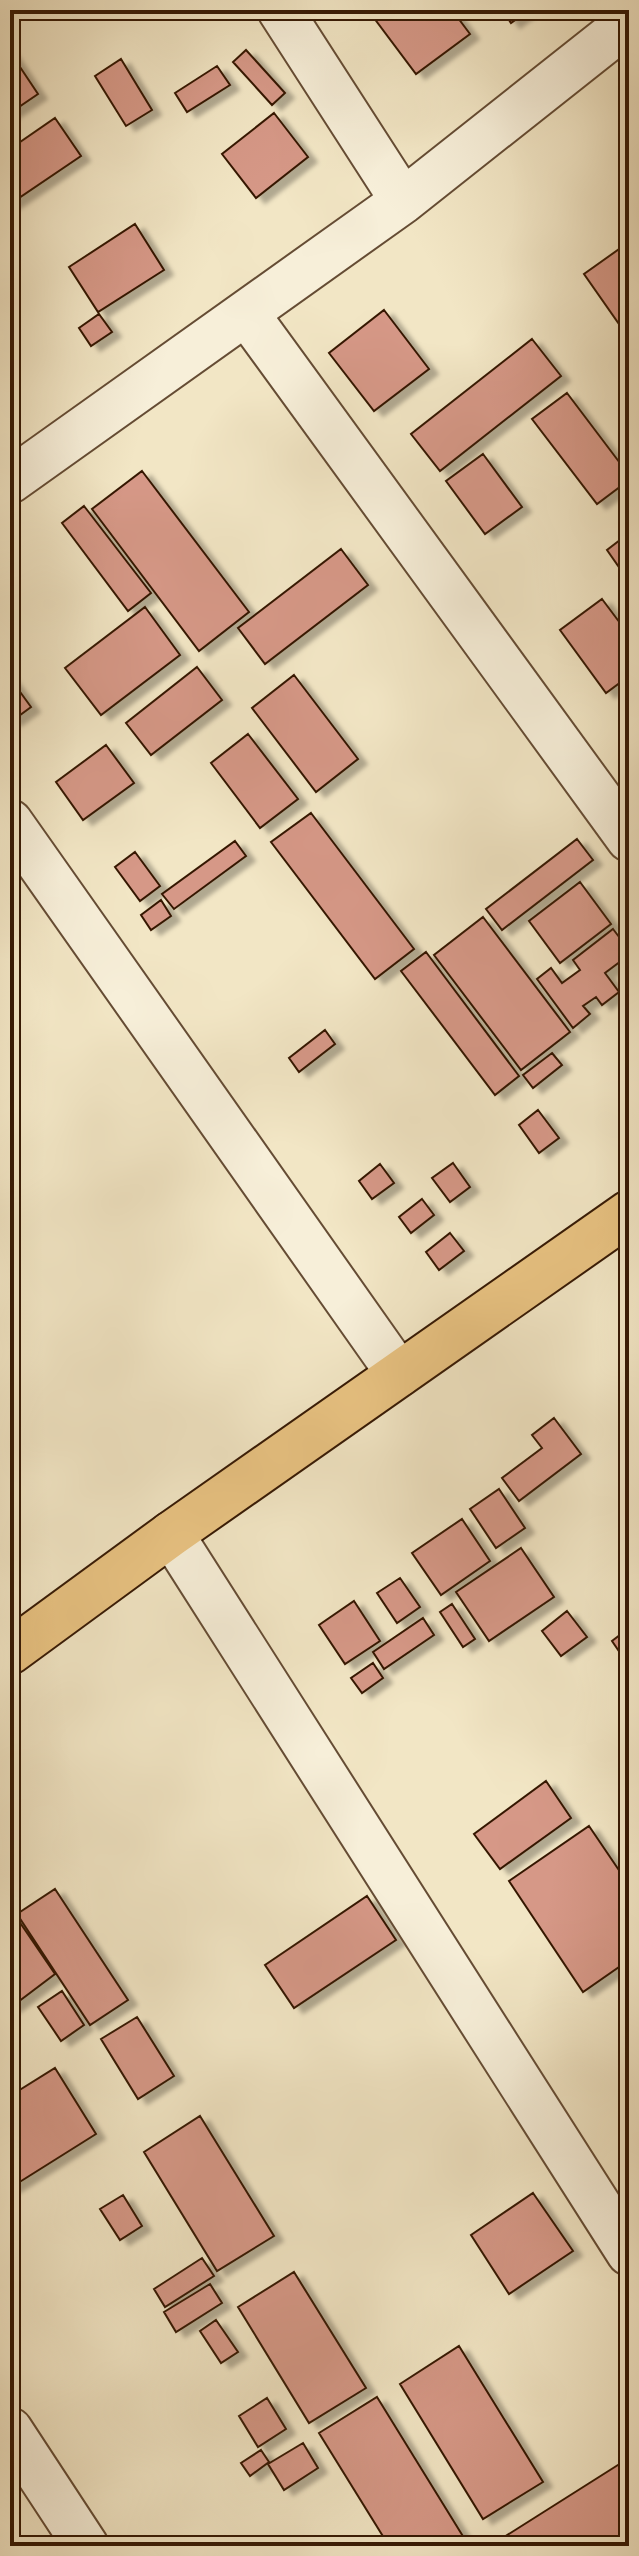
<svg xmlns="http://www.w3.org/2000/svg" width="639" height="2556" font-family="'EB Garamond',serif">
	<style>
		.building { fill: #d69887; stroke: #361904; stroke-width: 2; filter: url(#shadow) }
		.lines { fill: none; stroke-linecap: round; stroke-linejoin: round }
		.minor-casing { stroke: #654c34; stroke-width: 48 }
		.major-casing { stroke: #361904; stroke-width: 48 }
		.minor { stroke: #f7efd9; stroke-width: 44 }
		.major { stroke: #e9c382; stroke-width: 44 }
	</style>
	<defs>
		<filter id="shadow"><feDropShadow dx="9" dy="5" stdDeviation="2" flood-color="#0004"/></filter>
	</defs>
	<rect width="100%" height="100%" fill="#f2e6c5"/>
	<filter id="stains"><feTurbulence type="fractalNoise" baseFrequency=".0025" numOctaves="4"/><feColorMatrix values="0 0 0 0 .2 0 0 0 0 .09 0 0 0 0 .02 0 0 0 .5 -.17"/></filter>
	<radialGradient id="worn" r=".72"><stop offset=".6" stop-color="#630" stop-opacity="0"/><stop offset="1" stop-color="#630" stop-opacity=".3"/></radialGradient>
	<path class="building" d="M368,10H452L470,34L416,74Z
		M502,10H529L511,23Z
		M246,50L285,93L272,105L233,62Z
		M10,52L38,94L10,113Z
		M121,59L152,110L126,126L95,76Z
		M217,66L230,85L187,112L175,93Z
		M274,113L308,157L256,198L222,154Z
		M55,118L81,156L10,204V149Z
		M135,224L164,270L98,312L69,267Z
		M629,242V317L619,324L584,274Z
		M384,310L429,369L374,411L329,353Z
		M99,314L112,332L91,346L79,328Z
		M532,339L561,376L440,471L411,434Z
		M567,393L629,475V480L597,504L532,419Z
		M483,454L522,507L485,534L446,481Z
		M142,471L249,612L199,651L92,509Z
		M84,506L151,593L128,611L62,523Z
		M629,533V564L621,570L607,550Z
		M341,549L368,585L265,664L238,628Z
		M602,599L629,635V676L606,693L560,630Z
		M145,607L180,655L101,715L65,668Z
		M197,667L222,700L151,755L126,723Z
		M294,675L358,759L316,792L252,708Z
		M10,678L31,707L12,721L10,718Z
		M248,734L298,799L260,828L211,763Z
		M106,745L134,783L83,820L56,782Z
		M311,813L414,949L375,979L271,842Z
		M577,839L593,860L502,930L486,909Z
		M235,841L246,856L174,909L162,894Z
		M135,852L160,886L140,901L115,867Z
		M580,882L611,924L560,963L529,921Z
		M161,900L171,916L151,930L141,915Z
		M483,917L570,1032L521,1070L434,955Z
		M613,929L629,950V955L605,973L619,992L602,1005L596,997L583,1006L590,1014L573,1028L537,979L551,968L562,983L580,970L573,960Z
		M426,952L519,1076L495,1095L401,971Z
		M325,1030L335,1044L299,1072L289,1058Z
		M552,1053L562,1065L533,1088L523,1075Z
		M538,1110L559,1138L539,1153L519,1125Z
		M453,1163L470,1187L450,1202L432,1178Z
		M380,1164L394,1183L372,1199L359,1181Z
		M422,1199L434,1215L411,1233L399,1217Z
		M450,1233L464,1251L439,1270L426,1252Z
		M554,1418L581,1454L519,1501L502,1478L542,1448L532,1435Z
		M499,1489L525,1528L496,1548L470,1509Z
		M462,1519L490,1561L441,1595L412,1553Z
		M521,1548L554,1597L489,1641L456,1592Z
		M400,1578L420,1607L397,1623L377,1593Z
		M354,1601L380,1641L345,1664L319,1625Z
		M452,1604L475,1639L463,1647L440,1612Z
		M567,1611L587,1637L561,1656L542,1631Z
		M423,1618L434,1635L384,1669L373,1652Z
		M629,1628V1666L612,1641Z
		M373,1663L383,1678L362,1693L351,1678Z
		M546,1781L571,1818L500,1869L474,1834Z
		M589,1826L629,1885V1960L583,1992L509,1881Z
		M55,1889L128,2000L90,2025L17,1914Z
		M367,1896L396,1940L294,2008L265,1965Z
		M10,1908L55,1974L10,2008Z
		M62,1991L84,2025L61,2041L38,2007Z
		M137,2017L174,2076L138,2099L101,2039Z
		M55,2068L96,2134L10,2188V2096Z
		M200,2116L274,2236L217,2271L144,2152Z
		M533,2193L573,2251L509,2294L471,2235Z
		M123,2195L142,2226L120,2240L100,2209Z
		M202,2258L214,2276L165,2307L154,2289Z
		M294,2272L366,2388L309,2423L238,2307Z
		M210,2284L222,2303L176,2332L164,2312Z
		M216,2320L238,2352L221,2363L200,2331Z
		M459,2346L543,2482L483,2519L400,2384Z
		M377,2397L469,2546H389L319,2433Z
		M267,2398L286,2429L258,2447L239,2416Z
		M303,2443L318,2468L284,2490L268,2464Z
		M261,2450L269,2462L250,2476L241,2463Z
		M629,2458V2546H505L501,2539Z"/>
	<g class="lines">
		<defs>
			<path id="minor" d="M280,10L403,201
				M246,313L629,839
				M10,481L403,201L629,22
				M10,822L399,1374
				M171,1534L629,2253
				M10,2430L86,2546"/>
			<path id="major" d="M10,1652L171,1534L629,1213"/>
		</defs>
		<use href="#minor" class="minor-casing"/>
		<use href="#major" class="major-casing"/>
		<use href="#minor" class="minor"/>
		<use href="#major" class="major"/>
	</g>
	<rect width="639" height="2556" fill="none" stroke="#f2e6c5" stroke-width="40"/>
	<rect x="12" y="12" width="615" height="2532" fill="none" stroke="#361904" stroke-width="4"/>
	<rect x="20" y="20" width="599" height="2516" fill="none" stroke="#361904" stroke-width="2"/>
	<rect width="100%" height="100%" filter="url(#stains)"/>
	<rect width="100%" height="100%" fill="url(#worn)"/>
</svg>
